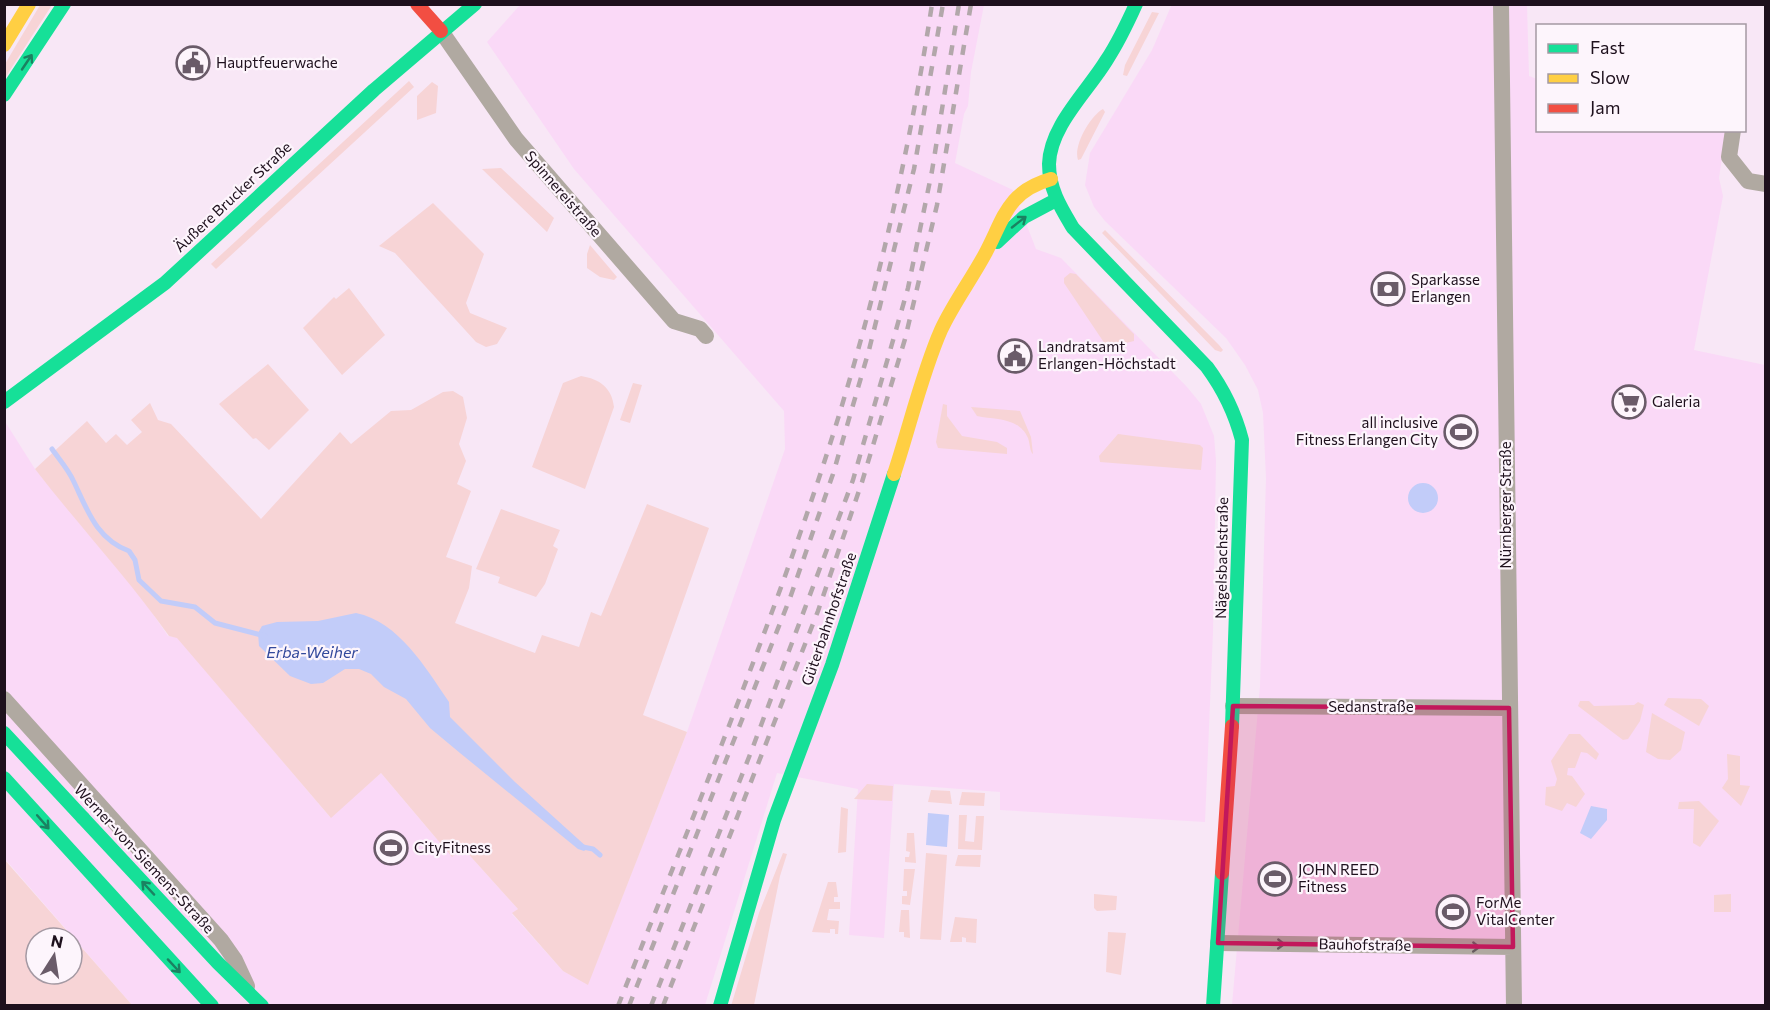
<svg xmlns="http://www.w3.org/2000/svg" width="1770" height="1010" font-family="Commissioner,sans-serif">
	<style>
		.built { fill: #fad9f7 }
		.green { fill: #f7d4d6; fill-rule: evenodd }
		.water { fill: #c2ccf9 }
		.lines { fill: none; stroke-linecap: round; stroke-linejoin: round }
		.stream { stroke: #c2ccf9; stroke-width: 5 }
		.street { stroke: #b0a9a1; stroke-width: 16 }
		.fast { stroke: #16e098; stroke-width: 14 }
		.slow { stroke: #ffcf43; stroke-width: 14 }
		.jam { stroke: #f24e42; stroke-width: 14 }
		.rail { stroke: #b2a7aa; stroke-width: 4.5; stroke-dasharray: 10 10; stroke-linecap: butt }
		.fast-bridge { stroke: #16e098; stroke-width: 14 }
		.oneway { stroke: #1a8261 }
		.oneway2 { stroke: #675c5f }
		.marked { fill: #c2185b; fill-opacity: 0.2; stroke: #c2185b; stroke-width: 4.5; stroke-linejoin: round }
		.labels { text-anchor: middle; stroke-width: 4.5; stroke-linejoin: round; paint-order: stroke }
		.poi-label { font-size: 15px; fill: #1e101d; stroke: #fdf5fc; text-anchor: start }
		.street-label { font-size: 15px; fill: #1e101d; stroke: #fdf5fc }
		.water-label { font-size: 16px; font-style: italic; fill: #33499c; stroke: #fdf5fc }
	</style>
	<rect width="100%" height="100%" fill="#f8e7f6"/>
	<path class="built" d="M1172,4L1527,5L1529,76L1537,79L1538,130L1726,131L1719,178L1723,196L1694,350L1765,365V1005H1232L1260,686L1266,478L1263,413L1258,390L1245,365L1226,338L1105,221L1094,207L1085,185L1090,153L1152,50Z
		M520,5H984L971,72L968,106L964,114L955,163L1013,190L1036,249L1061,258L1187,387L1201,404L1214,436L1216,461L1213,632L1205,822L1000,810V792L894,784L884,938L849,935L858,789L777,773L705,1005H132L5,859L4,420L35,469L144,601L168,636L177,637L330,817L381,773L452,857L463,848L518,909L512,914L563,971L588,984L687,732L785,449L784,411L574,169L487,42Z"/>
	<path class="green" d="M40,5H52L5,78V64Z
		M1152,12L1159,13L1127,76L1123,75L1125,65Z
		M409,81L414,87L216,269L211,264Z
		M432,82L438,86L436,113L417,120V96Z
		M1103,109L1105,112L1081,159L1078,160C1073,146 1090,116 1103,109Z
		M501,168L554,218L547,232L482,169Z
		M433,203L484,254L466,303L470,313L507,328L497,344L486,347L476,342L395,253L379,246Z
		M1105,230L1219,345L1223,350L1221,352L1215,350L1102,233Z
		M590,245L617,277L614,280L600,277L587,268V254Z
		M1070,273L1076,274L1127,327L1134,334V341L1118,345L1105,344L1064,283V278Z
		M349,288L385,335L342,375L303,328L334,297L336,299Z
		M268,364L309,410L269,450L256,438L253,439L219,404Z
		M581,376C600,379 612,388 614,407L585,489L532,467L563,383Z
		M633,383L642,385L630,423L620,420Z
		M453,391L463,397L467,418L459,444L466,461L457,484L471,491L446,557L472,566L469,588L455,623L535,653L542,635L579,647L591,612L601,616L647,504L709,528L643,715L687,732L588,985L563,971L512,913L518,909L463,848L452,857L381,773L331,818L177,638L169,636C128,578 79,526 35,469L87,421L106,443L116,434L127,445L142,432L131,420L150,403L158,420L171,424L261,519L340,432L351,444L391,411L411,410L443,392Z
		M943,404L947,405V416L962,436L997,442L1007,448V454L938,448L936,442Z
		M971,407L1020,411L1031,437L1033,454C1030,452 1030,444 1028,438C1019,417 995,420 977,416Z
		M1118,434L1200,445L1203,448L1201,470L1100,462L1099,456Z
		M501,509L560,530L553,546L558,549L545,584L536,597L498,583L500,577L476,569Z
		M1668,698L1701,699L1709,706L1699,726L1664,705Z
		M1580,701H1589L1594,706L1634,705L1638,702L1644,705L1640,721L1628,739L1623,740L1578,706Z
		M1652,713L1685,732L1681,750L1670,760L1658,759L1646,752Z
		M1569,734H1580L1599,754L1596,760L1587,753L1581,752L1575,768H1568L1567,775L1572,776L1585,794L1576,807L1567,803L1562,811L1545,805L1546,787L1555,786L1557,779L1551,761Z
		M1727,754L1740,756V785L1750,786L1741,806L1722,788L1728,779Z
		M867,784L893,786L892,801L854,799Z
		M931,790L950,791L952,804L928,802Z
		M962,792L985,793L984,806L959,805Z
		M1699,801L1719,821L1700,847L1693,843L1694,809H1678L1679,802Z
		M841,807L848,809L846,852L838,853Z
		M959,815H967L965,841L974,842L976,816H984L982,850L958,849Z
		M907,833H914L916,863L905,862V857H909L910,852L906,851Z
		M783,853L787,854L780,876L754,1005L731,1006L759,913Z
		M926,853L947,855L941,940L920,939Z
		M958,855H981L980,867L955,866Z
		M4,859L132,1005H5ZM36,938H72V974H36Z
		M904,869H915L910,905L902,904V896H907V891H903Z
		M828,882H836L838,897H834V902H840V909H829L827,920L839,921L838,934H835V929H830V933L812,932Z
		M1094,894L1117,896L1116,910L1097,911L1094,908Z
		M1731,894V912H1714V895Z
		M901,910H909L910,938L904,937V932H899Z
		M955,917L977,919L976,943L966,942V938L962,937V942H950Z
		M1108,932L1126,933L1121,975L1106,972Z"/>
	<path class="water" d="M1408 498a15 15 0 1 1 30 0a15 15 0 1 1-30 0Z
		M356,613C399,622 425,667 449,702L450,717L515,782L588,848L584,851L578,849L460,753L430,728L406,699L384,687L371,674L359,669H345L323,683L311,684L290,676L259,646L258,633L262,626L277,622L318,621Z
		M1591,806L1607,809V820L1591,839L1580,833Z
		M928,813L949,815L947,847L926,845Z"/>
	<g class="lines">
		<path class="stream" d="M52,449C59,459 68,469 73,480C87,509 96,539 129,551L135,560L139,580L161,601L195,607L215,623L265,636
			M583,847L593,849L600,855"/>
		<path class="street" d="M1501,4L1514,1006
			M441,31L516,139L674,321L700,329L706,336
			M1733,130L1729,157L1748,181L1766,184
			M4,699L221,940L235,960L247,986
			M1233,706L1509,708
			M1218,943L1513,947"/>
		<path class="fast" d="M1136,4C1127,24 1118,43 1106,61C1087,92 1050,126 1049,164C1049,189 1061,208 1073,228L1207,367C1224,390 1235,413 1242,440L1232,726
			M4,95L64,4
			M997,242L1024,217L1056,200
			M4,402L165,283L374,90L475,4
			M4,733L83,818
			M4,778L212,1006
			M720,1006L774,820L832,665L894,474
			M1213,1006L1222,873"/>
		<path class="slow" d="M4,45L29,4
			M894,474C909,429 922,373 941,330C953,304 971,280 985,254C1004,219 1006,192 1051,179"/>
		<path class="jam" d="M417,4L441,31
			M1222,873L1232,726"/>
		<path class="rail" d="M618,1006C688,829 761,653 821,472C871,320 908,162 932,4
			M629,1006L790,598L833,474L869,350L914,169L943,4
			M651,1006L751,752L853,480L908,288L932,171L959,4
			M663,1006L818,611L862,482L905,339L937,205L971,4"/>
		<path class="fast-bridge" d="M83,818L218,963L262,1006"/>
	</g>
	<defs><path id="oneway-shaft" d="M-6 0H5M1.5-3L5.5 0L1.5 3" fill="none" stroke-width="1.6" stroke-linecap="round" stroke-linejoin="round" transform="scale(1.5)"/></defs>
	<g class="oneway">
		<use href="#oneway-shaft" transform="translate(27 62) rotate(-56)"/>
		<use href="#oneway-shaft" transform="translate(1019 222) rotate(-38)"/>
		<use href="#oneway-shaft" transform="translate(43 822) rotate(49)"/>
		<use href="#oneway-shaft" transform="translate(148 888) rotate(-133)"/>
		<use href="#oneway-shaft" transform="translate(174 966) rotate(47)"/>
	</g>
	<g class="oneway2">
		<use href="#oneway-shaft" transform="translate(1276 944) rotate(1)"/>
		<use href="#oneway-shaft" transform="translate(1471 947) rotate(1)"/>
	</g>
	<path class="marked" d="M1233,706L1509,708L1513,947L1218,943Z"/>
	<defs>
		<symbol id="civic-ring" viewBox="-11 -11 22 22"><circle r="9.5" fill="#fdf5fc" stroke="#6a5b69" stroke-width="1.5"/><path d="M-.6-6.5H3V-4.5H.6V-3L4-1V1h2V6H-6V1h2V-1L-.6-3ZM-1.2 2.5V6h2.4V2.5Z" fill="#6a5b69"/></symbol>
		<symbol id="bank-ring" viewBox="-11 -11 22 22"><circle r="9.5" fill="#fdf5fc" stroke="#6a5b69" stroke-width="1.5"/><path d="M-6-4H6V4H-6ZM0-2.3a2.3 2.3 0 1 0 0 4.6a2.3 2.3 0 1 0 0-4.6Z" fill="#6a5b69"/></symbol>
		<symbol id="supermarket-ring" viewBox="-11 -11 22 22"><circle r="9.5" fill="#fdf5fc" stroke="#6a5b69" stroke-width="1.5"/><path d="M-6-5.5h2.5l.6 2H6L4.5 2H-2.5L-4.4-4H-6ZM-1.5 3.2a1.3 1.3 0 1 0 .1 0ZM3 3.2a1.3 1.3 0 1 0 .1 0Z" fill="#6a5b69"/></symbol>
		<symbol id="stadium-ring" viewBox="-11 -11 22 22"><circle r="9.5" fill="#fdf5fc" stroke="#6a5b69" stroke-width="1.5"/><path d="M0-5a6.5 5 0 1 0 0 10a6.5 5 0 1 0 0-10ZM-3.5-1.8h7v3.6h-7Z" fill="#6a5b69"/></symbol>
	</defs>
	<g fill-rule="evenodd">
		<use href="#civic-ring" x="174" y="44" width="38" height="38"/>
		<use href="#bank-ring" x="1369" y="270" width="38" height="38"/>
		<use href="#civic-ring" x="996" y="337" width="38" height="38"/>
		<use href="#supermarket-ring" x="1610" y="383" width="38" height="38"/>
		<use href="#stadium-ring" x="1442" y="413" width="38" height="38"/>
		<use href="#stadium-ring" x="372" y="829" width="38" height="38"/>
		<use href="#stadium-ring" x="1256" y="860" width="38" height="38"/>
		<use href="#stadium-ring" x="1434" y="893" width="38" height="38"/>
	</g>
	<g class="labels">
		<g class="poi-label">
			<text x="216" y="68">Hauptfeuerwache</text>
			<text x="1411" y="285">Sparkasse<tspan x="1411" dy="17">Erlangen</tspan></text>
			<text x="1038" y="352">Landratsamt<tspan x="1038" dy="17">Erlangen-Höchstadt</tspan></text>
			<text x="1652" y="407">Galeria</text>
			<text x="1438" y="428" text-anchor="end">all inclusive<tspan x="1438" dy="17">Fitness Erlangen City</tspan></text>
			<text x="414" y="853">CityFitness</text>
			<text x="1298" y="875">JOHN REED<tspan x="1298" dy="17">Fitness</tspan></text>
			<text x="1476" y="908">ForMe<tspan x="1476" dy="17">VitalCenter</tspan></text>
		</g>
		<g class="street-label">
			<text transform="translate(563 194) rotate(49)" y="5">Spinnereistraße</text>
			<text transform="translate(233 197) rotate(-43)" y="5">Äußere Brucker Straße</text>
			<text transform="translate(1506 505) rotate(-90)" y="5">Nürnberger Straße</text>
			<text transform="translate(1222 558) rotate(-89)" y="5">Nägelsbachstraße</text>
			<text transform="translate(829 619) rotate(-71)" y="5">Güterbahnhofstraße</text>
			<text x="1371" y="712">Sedanstraße</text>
			<text transform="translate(144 859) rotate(47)" y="5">Werner-von-Siemens-Straße</text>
			<text transform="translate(1365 945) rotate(1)" y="5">Bauhofstraße</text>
		</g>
		<g class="water-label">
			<text x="312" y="658">Erba-Weiher</text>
		</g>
	</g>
	<rect width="1770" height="1010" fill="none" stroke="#1e101d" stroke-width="12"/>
	<rect x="1536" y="24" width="210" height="108" fill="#fdf5fc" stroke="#a499a3" stroke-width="1.5"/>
	<rect x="1548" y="44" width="30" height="9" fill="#16e098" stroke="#a499a3" stroke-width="1.5"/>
	<text x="1590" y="54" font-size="18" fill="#1e101d">Fast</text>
	<rect x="1548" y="74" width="30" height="9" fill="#ffcf43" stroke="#a499a3" stroke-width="1.5"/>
	<text x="1590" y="84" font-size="18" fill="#1e101d">Slow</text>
	<rect x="1548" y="104" width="30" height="9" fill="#f24e42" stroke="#a499a3" stroke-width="1.5"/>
	<text x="1590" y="114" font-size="18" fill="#1e101d">Jam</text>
	<g transform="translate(54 956) rotate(12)"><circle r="28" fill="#fdf5fc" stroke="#a499a3" stroke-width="1.5"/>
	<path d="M0-4.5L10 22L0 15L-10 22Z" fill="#6a5b69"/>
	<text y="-9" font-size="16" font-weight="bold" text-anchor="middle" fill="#1e101d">N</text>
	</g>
</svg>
